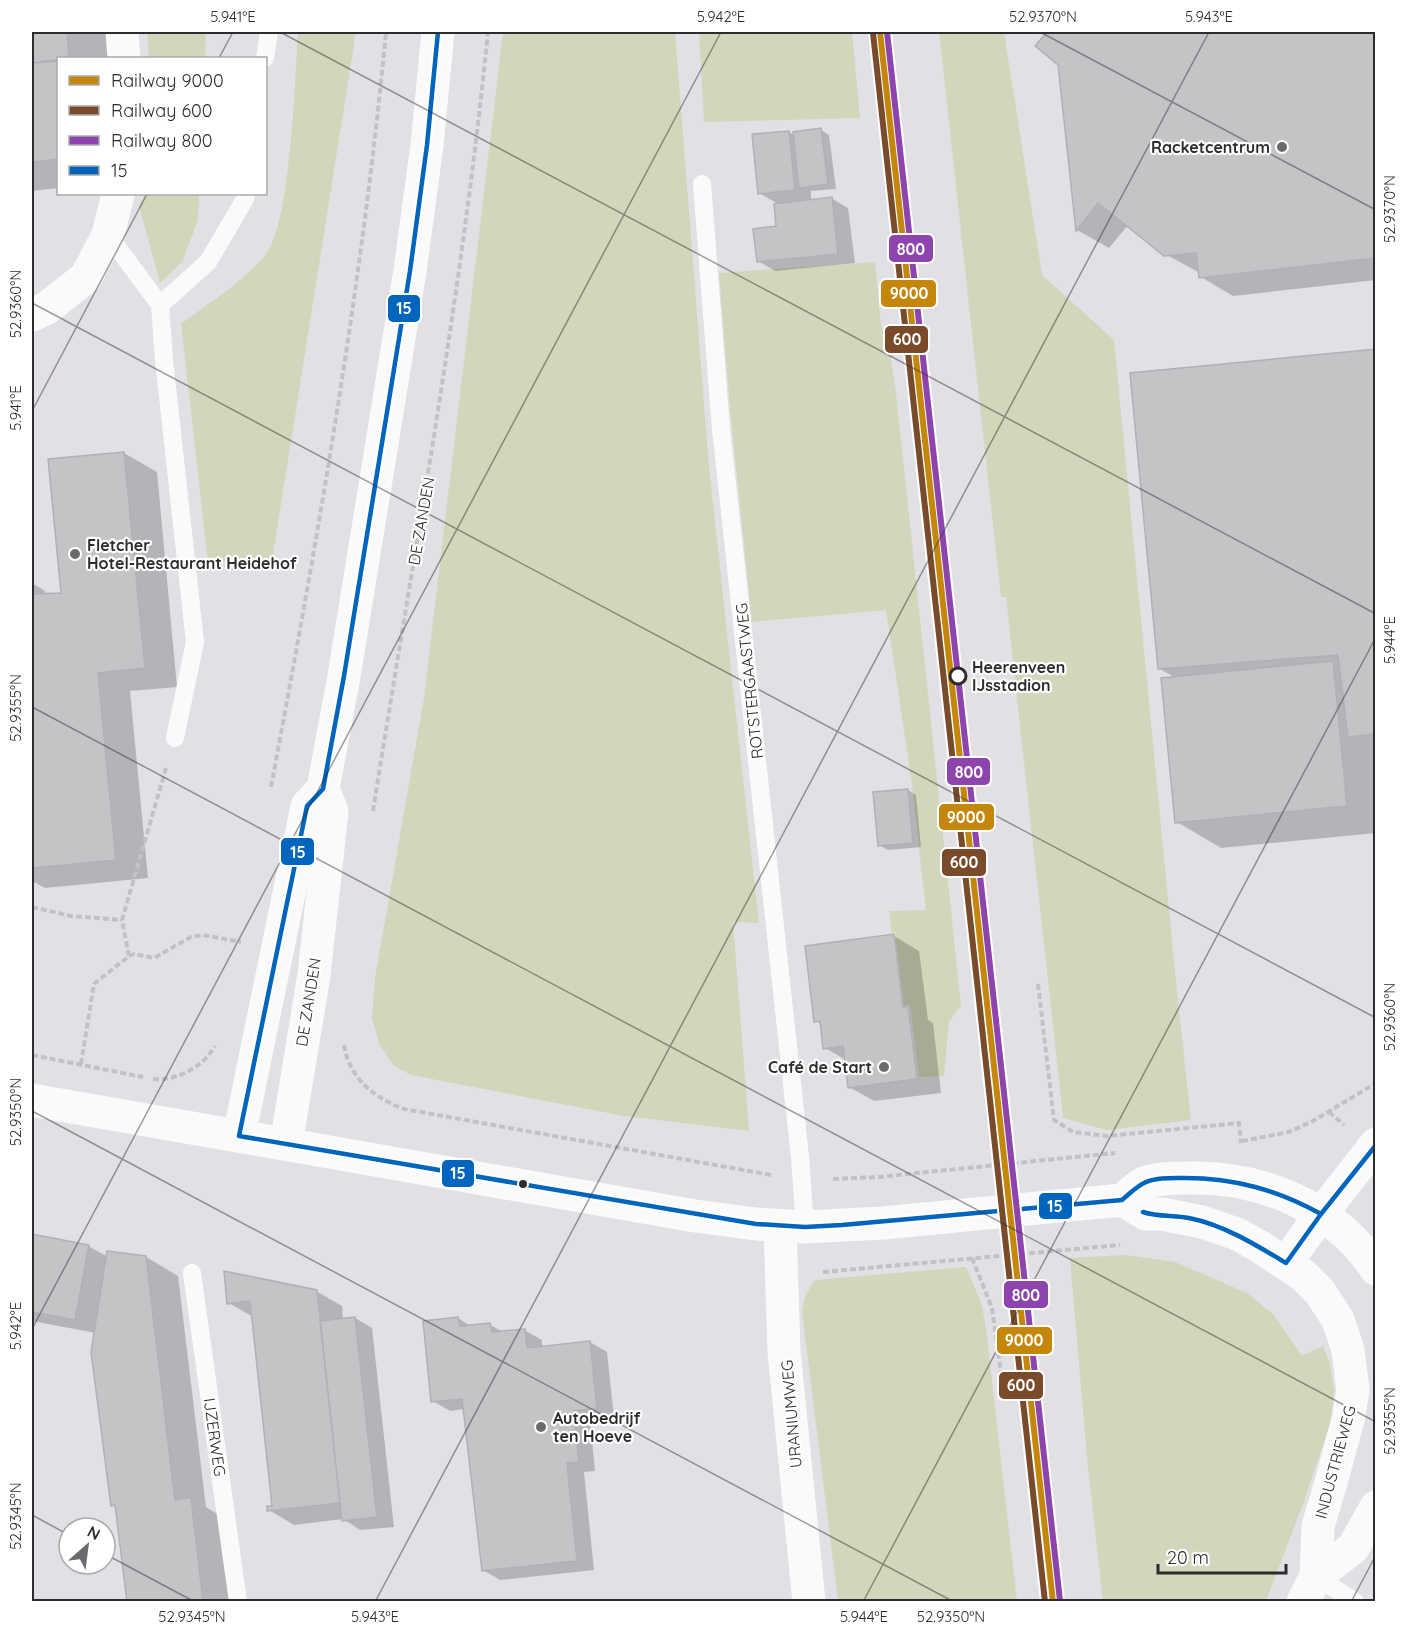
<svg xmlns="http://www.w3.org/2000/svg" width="1407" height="1633" font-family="Quicksand,sans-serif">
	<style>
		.green { fill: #d2d6ba }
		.shadow { fill: #0003 }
		.building { fill: #c5c3c6; stroke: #b2b0b4; stroke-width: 1.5 }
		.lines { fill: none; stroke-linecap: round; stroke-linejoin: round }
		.path { stroke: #c2c2c2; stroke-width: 4; stroke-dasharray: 6 3; stroke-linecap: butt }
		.lane { stroke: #fbfafb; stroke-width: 18 }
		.street { stroke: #fbfafb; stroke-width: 33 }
		.secondary { stroke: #fbfafb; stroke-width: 33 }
		.bus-1-casing { stroke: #fff; stroke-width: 9 }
		.bus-1 { stroke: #0065bd; stroke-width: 4.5 }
		.rail-1-casing { stroke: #fff; stroke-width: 10 }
		.rail-2-casing { stroke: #fff; stroke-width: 10 }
		.rail-3-casing { stroke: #fff; stroke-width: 10 }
		.rail-1 { stroke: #c4870c; stroke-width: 6 }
		.rail-2 { stroke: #7a4b2a; stroke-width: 6 }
		.rail-3 { stroke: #8e44ad; stroke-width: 6 }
		.ticks { fill: none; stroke: #2c2b2e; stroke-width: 1.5; stroke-opacity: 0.45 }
		.poi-dot { fill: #6c6a6e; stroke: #fff; stroke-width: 2 }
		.stop-dot { fill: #fff; stroke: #2c2b2e; stroke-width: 3 }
		.bus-dot { fill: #2c2b2e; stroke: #fff; stroke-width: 2 }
		.labels { text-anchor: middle; stroke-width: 4.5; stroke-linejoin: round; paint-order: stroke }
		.poi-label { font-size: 16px; font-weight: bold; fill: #2c2b2e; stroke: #fff; text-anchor: end }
		.street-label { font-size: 16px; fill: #2c2b2e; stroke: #fff }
		.stop-label { font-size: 16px; font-weight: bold; fill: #2c2b2e; stroke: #fff; text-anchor: start }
		.line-badge { stroke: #fff; stroke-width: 2 }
		.badge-label { font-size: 16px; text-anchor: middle; font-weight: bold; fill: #fff }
		.neatline { fill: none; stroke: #2c2b2e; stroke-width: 2 }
		.ticks-label { font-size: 15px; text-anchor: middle; fill: #2c2b2e }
	</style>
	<rect width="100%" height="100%" fill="#e3e0e5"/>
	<path class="green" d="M147,32H206L205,58H149Z
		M298,32H356L272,561L208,562L181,324C209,303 241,283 264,257C291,227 295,77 298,32Z
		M503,32H675L709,468L759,923L733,922L749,1131L624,1116L411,1075L394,1066L379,1044L372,1017L375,978L424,698Z
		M699,32H852L860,118L704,122Z
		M939,32H1004L1042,275L1114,340L1177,992L1191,1120L1107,1130L1063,1118L1006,597H1001Z
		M145,194H199L198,220L182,262L160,283L139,206Z
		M875,262L881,326L889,347L896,393L961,1005L949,1022L944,1076L919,1077L910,1005H904L895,932L892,933L889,911L926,910L912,784L886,610L752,622L730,409L719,273Z
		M1126,1255L1175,1262L1247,1293L1273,1314L1302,1356L1323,1346L1330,1364L1334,1390L1331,1421L1303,1504L1266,1601H1103L1087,1457L1070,1258Z
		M966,1267L982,1305L987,1337L1017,1601H838L802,1312L805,1296L815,1280Z"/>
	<path class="shadow" d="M32,32H122L111,58H58V188L32,191Z
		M1049,32H1376V280L1233,296L1201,277L1200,273L1165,254L1128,225L1109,248L1077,230L1060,65L1037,46Z
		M821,130L829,135L836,189L811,191V201L831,198L848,208L855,263L775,271L758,261L778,228L780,205L759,193L789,132L795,136Z
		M1376,351V833L1221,848L1177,822L1176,678L1160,669Z
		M124,453L157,472L177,687L130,691L148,878L45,888L32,881V583L45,591V595L63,594Z
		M908,790L916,795L921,847L888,850L879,845Z
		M894,936L919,951L928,1020L933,1023L941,1093L874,1101L849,1087L846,1060L825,1048L822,1025L816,1021Z
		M32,1235L88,1246L108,1257H146L178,1276L206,1507L224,1518L233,1602H128L117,1507L113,1505L96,1333L32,1321Z
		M316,1291L342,1306L343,1320L355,1318L372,1328L394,1527L360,1530L343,1519L294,1525L269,1510L274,1507L253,1317L229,1303Z
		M458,1318L472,1327L490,1325L503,1332L524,1330L542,1340V1347L590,1342L607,1352L614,1418L590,1420L595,1471L584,1472L594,1570L500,1580L483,1570L464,1409L450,1411L433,1401Z"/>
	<path class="building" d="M32,32H67L69,58L32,63Z
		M1047,32H1376V258L1199,278L1196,253L1164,256L1098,203L1076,231L1058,65L1035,46Z
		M58,61V159L32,162V63Z
		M821,128L828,184L799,188L793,132Z
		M789,131L795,190L758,194L752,134Z
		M832,197L838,254L757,262L753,229L776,226L774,204Z
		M1376,349V734L1348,737L1338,655L1158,669L1130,373Z
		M124,452L145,668L98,673L116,860L32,868V594L61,593L48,459Z
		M1333,661L1347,806L1175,823L1161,678Z
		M908,789L913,843L878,846L873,792Z
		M894,934L903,1007L908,1006L917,1079L848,1088L843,1046L823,1049L820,1021L814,1022L805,946Z
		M32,1234L89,1245L75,1320L32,1312Z
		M107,1251L146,1256L175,1500L191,1497L203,1602H127L115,1505L111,1506L91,1352Z
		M224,1271L317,1290L340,1503L267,1511V1506H272L250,1301L227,1304Z
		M355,1317L377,1517L342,1521L320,1321Z
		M458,1317L460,1326L490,1323L492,1332L525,1329L527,1348L590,1341L597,1408L574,1411L579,1462L567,1463L577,1561L482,1571L462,1399L431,1402L423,1321Z"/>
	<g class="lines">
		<path class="path" d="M271,787C318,537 362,285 386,32
			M373,811C414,552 462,293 488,32
			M32,907L71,916L122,920
			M129,956L134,954L154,958L191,937L203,935L241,942
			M1038,984L1054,1120L1073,1132L1107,1136L1239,1123L1241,1143
			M344,1045C349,1078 374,1098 404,1109L771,1175
			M32,1055L143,1077
			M81,1064L94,984L129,956L122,920L166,768
			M153,1079C177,1081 203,1067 215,1046
			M1329,1112L1344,1125
			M1242,1141L1289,1132L1313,1121L1376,1083
			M833,1179L878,1177L1115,1153
			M972,1258L992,1308L1003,1388
			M823,1272L1120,1245"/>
		<path class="lane" d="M265,58L269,32
			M702,184L721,429L800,1157L805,1227
			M108,235L160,305L164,360L195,642L175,738
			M160,305L208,262L245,199L246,194
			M192,1273L238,1602
			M1316,1576L1355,1602"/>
		<path class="street" d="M122,32L124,58
			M32,315L47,308L86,277L108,235L118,194
			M780,1226L784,1351L809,1602"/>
		<path class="secondary" d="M32,1100L695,1216L756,1224L805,1227L883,1223L1122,1200C1129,1195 1136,1187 1144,1183C1157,1178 1175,1178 1189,1178C1261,1176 1335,1207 1376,1269
			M239,1136L307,806L323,789L344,676L410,271L427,145L438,32
			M286,1144L314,975L332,811L323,789
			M1122,1200L1146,1214H1162L1202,1222L1237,1234L1257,1245L1303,1275L1320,1292L1338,1320L1348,1350L1353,1390L1348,1420L1330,1486L1318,1526L1316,1576
			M1286,1263L1321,1214L1376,1144
			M1303,1602L1316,1576L1353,1548L1376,1507"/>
		<defs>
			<path id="bus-1" d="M438,32L427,145L410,271L344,676L323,789L307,806L239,1136L756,1224L805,1227L842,1225L1122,1200C1129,1194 1136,1187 1144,1183C1156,1177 1172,1178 1185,1178C1235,1178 1277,1190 1321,1214
				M1143,1212C1158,1217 1174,1215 1189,1218C1224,1225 1256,1245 1286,1263L1321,1214L1376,1145"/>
		</defs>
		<use href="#bus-1" class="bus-1-casing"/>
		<use href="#bus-1" class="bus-1"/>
		<defs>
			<path id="rail-1" d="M880,32L1053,1602"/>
			<path id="rail-2" d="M873,33L1045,1602"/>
			<path id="rail-3" d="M887,32L1060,1601"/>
		</defs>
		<use href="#rail-1" class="rail-1-casing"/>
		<use href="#rail-2" class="rail-2-casing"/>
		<use href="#rail-3" class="rail-3-casing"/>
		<use href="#rail-1" class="rail-1"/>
		<use href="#rail-2" class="rail-2"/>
		<use href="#rail-3" class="rail-3"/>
	</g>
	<path class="ticks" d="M280,32L1376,614M1040,32L1376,210M219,58L233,32M32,303L1376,1018M32,411L147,194M32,707L1376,1422M32,1111L954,1602M32,1329L721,32M32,1515L69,1535M105,1554L195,1602M375,1602L1209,32M863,1602L1376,637M1351,1602L1376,1555"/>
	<g class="poi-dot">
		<circle cx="1282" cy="147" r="6"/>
		<circle cx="75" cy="554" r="6"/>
		<circle cx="884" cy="1067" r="6"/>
		<circle cx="541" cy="1427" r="6"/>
	</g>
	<circle class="stop-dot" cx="958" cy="676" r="8"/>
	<circle class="bus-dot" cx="523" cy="1184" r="5"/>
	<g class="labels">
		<g class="poi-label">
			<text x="1270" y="153">Racketcentrum</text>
			<text x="87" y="551" text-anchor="start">Fletcher<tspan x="87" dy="18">Hotel-Restaurant Heidehof</tspan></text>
			<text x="872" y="1073">Café de Start</text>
			<text x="553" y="1424" text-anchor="start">Autobedrijf<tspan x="553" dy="18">ten Hoeve</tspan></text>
		</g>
		<g class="street-label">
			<text transform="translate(421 521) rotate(-80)" y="6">DE ZANDEN</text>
			<text transform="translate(749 681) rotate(-96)" y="6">ROTSTERGAASTWEG</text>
			<text transform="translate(308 1002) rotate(-81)" y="6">DE ZANDEN</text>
			<text transform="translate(791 1414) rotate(-95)" y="6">URANIUMWEG</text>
			<text transform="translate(215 1437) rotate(82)" y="6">IJZERWEG</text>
			<text transform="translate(1335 1462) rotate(-75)" y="6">INDUSTRIEWEG</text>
		</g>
		<g class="stop-label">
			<text x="972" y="673">Heerenveen<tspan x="972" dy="18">IJsstadion</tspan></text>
		</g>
	</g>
	<g class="line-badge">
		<rect x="888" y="234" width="46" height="29" rx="6" fill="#8e44ad"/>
		<rect x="880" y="279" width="57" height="29" rx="6" fill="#c4870c"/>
		<rect x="387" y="294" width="34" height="29" rx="6" fill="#0065bd"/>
		<rect x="884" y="325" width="45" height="29" rx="6" fill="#7a4b2a"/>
		<rect x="946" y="757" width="45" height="29" rx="6" fill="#8e44ad"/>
		<rect x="938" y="803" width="57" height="28" rx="6" fill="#c4870c"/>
		<rect x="280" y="837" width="35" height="29" rx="6" fill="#0065bd"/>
		<rect x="941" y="848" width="46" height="29" rx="6" fill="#7a4b2a"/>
		<rect x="441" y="1159" width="34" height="29" rx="6" fill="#0065bd"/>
		<rect x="1038" y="1192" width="35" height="28" rx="6" fill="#0065bd"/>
		<rect x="1003" y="1280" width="46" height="29" rx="6" fill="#8e44ad"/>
		<rect x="996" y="1326" width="57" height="29" rx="6" fill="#c4870c"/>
		<rect x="998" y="1371" width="46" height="29" rx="6" fill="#7a4b2a"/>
	</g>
	<g class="badge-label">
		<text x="911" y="255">800</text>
		<text x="909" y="299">9000</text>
		<text x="404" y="314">15</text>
		<text x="907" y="345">600</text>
		<text x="969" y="778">800</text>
		<text x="966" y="823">9000</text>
		<text x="298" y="858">15</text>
		<text x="964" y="868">600</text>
		<text x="458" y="1179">15</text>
		<text x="1055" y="1212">15</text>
		<text x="1026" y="1301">800</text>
		<text x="1024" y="1346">9000</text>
		<text x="1021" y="1391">600</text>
	</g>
	<rect width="1407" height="1633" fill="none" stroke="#ffffff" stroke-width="66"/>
	<rect x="57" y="57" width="210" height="138" fill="#ffffff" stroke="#abaaab" stroke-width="1.5"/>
	<rect x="69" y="76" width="30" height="9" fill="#c4870c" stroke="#abaaab" stroke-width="1.5"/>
	<text x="111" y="87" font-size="18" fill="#2c2b2e">Railway 9000</text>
	<rect x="69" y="106" width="30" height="9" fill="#7a4b2a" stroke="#abaaab" stroke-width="1.5"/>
	<text x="111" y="117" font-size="18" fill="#2c2b2e">Railway 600</text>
	<rect x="69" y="136" width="30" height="9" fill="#8e44ad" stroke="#abaaab" stroke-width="1.5"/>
	<text x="111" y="147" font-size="18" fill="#2c2b2e">Railway 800</text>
	<rect x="69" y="166" width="30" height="9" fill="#0065bd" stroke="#abaaab" stroke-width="1.5"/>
	<text x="111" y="177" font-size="18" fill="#2c2b2e">15</text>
	<g transform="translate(87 1546) rotate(28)"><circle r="28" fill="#ffffff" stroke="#abaaab" stroke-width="1.5"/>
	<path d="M0-4.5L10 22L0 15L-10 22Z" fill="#6c6a6e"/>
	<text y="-9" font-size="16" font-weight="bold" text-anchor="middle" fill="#2c2b2e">N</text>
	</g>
	<path d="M1158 1564v9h128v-9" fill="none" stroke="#2c2b2e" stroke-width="3"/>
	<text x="1167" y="1564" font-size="18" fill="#2c2b2e" stroke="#ffffff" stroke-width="4.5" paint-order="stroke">20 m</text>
	<rect x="33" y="33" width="1341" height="1567" class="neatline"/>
	<g class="ticks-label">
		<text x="233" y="22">5.941°E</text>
		<text x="721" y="22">5.942°E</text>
		<text x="1043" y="22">52.9370°N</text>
		<text x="1209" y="22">5.943°E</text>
		<text transform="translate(1390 209) rotate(-90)" y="5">52.9370°N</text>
		<text transform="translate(16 304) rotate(-90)" y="5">52.9360°N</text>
		<text transform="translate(16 408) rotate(-90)" y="5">5.941°E</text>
		<text transform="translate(1390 640) rotate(-90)" y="5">5.944°E</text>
		<text transform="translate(16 708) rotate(-90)" y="5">52.9355°N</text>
		<text transform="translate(1390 1017) rotate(-90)" y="5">52.9360°N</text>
		<text transform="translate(16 1112) rotate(-90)" y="5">52.9350°N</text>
		<text transform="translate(16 1326) rotate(-90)" y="5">5.942°E</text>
		<text transform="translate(1390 1421) rotate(-90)" y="5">52.9355°N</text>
		<text transform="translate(16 1516) rotate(-90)" y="5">52.9345°N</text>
		<text x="192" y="1622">52.9345°N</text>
		<text x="375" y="1622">5.943°E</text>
		<text x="864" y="1622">5.944°E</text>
		<text x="951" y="1622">52.9350°N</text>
	</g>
</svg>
